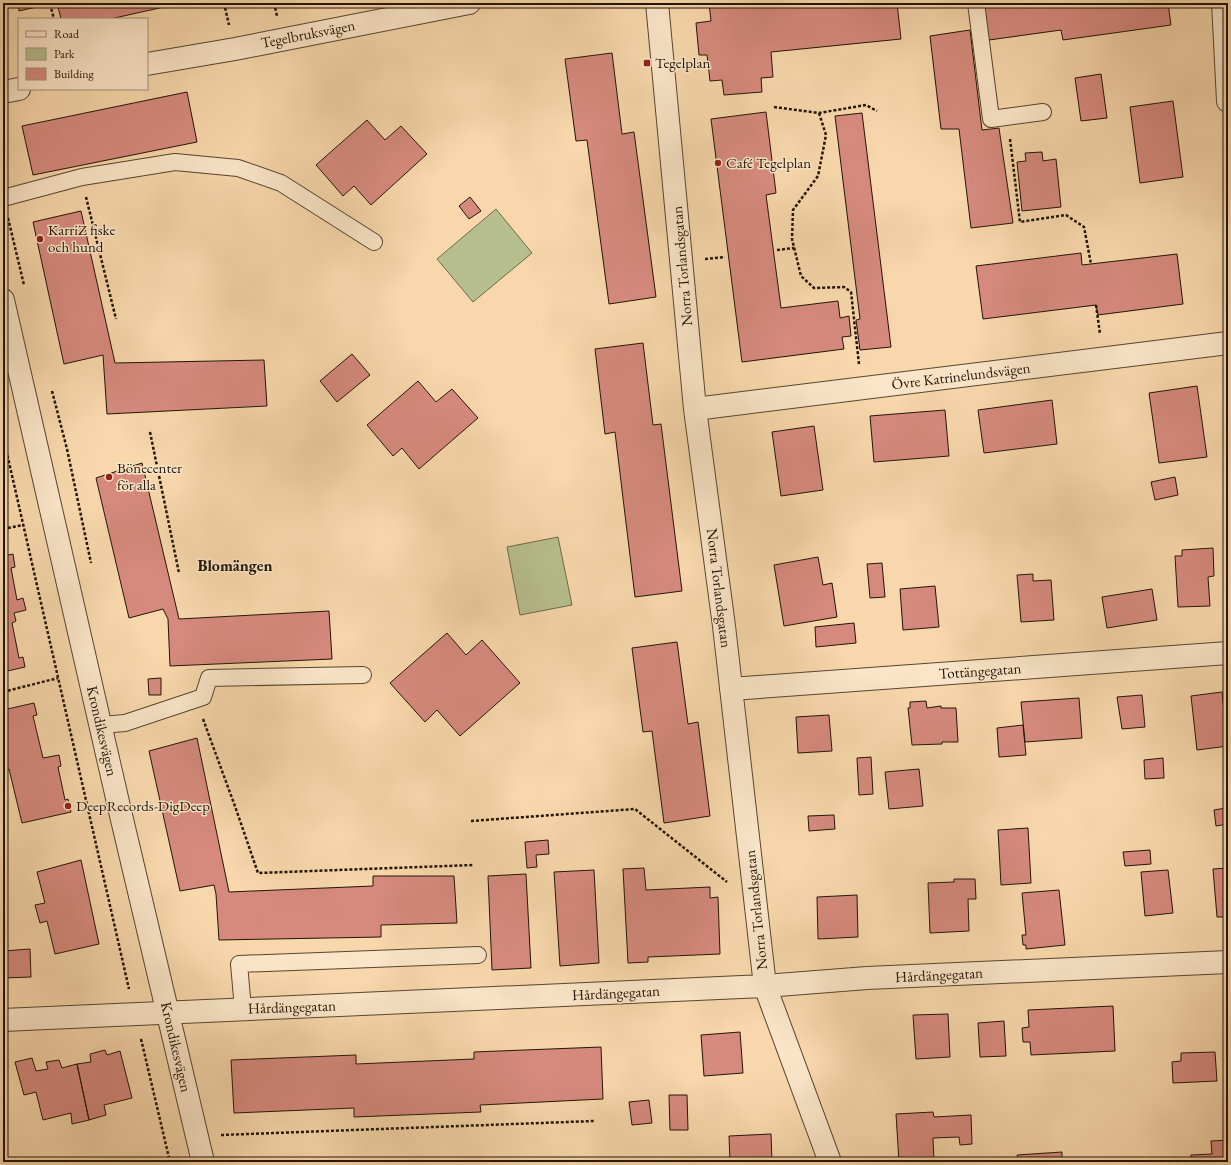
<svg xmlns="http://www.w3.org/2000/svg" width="1231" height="1165" font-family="'EB Garamond',serif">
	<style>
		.green { fill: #b7bf8e; stroke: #6d6a4a }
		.building { fill: #d68a7e; stroke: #231406 }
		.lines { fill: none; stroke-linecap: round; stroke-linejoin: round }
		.service-casing { stroke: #58452f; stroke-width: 18 }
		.minor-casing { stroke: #58452f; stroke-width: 24 }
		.tertiary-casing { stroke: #58452f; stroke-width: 24 }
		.path { stroke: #231406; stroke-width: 2.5; stroke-dasharray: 3 2; stroke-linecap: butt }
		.service { stroke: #fae5c8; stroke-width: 16 }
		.minor { stroke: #fae5c8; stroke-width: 22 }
		.tertiary { stroke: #fae5c8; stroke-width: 22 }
		.poi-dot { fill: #8f2418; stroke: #fae5c8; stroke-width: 1.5 }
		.labels { text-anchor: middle; stroke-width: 3; stroke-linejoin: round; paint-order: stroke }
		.street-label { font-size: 15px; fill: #231406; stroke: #fae5c8 }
		.poi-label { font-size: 15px; fill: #231406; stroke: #fae5c8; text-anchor: start }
		.neighbourhood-label { font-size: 16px; font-weight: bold; fill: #231406; stroke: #fae5c8 }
	</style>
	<rect width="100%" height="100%" fill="#f7d7ab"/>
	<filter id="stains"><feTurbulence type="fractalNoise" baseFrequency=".005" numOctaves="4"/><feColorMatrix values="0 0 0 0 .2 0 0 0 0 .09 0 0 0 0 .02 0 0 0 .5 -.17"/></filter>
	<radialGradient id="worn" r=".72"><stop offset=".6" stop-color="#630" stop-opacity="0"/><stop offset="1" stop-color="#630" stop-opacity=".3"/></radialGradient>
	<path class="green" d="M496,209L532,253L473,302L437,259Z
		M558,537L572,605L520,615L507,547Z"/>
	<path class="building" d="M18,3H54L19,11Z
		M57,3H182L110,19H61Z
		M709,3H897L901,39L771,52L773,77L761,78L762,92L724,95L722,80L710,81L707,55H699L696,23L711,21Z
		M984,3H1168L1171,25L1063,40L1061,30L989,40Z
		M970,30L982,130L999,128L1013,223L971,228L959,129H941L930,36Z
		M612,53L622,134L634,132L656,297L609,304L587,140L576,141L565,59Z
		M1101,74L1107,118L1081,121L1075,78Z
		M187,92L197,142L33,175L22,126Z
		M1173,101L1183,177L1140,183L1130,107Z
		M766,112L776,193L766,195L781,308L838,301L840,318L849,316L851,336L842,337L844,349L742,362L711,119Z
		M862,113L891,347L860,350L856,320L860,319L835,116Z
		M367,120L385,140L401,126L427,154L371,205L354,186L343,196L316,165Z
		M1042,152L1043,161L1056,159L1061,207L1022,211L1017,162L1026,161L1025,153Z
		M470,197L481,211L469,219L459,206Z
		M81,211L115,363L264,360L267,406L107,414L103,355L64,364L33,222Z
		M1081,253L1082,265L1177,254L1183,304L1098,315L1096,305L983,319L976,266Z
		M643,343L653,425L661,424L682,591L635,597L615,432L605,434L595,349Z
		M352,354L370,375L337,402L320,381Z
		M418,381L436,402L452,389L478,418L419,469L402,448L393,456L367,425Z
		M1197,386L1207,457L1159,463L1149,393Z
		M1052,400L1057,444L984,453L978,410Z
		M945,410L949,456L874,462L870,416Z
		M814,426L823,490L781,496L772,432Z
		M142,463L179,619L329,611L332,659L170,666L168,619L163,609L129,618L96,478Z
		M1175,477L1178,495L1155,500L1151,482Z
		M1213,548L1214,576L1208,577L1210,606L1178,607L1175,556H1182V550Z
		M13,554L15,567L11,568L17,600L23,598L26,610L14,613L16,621L12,623L19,658L23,657L25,667L3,672V556Z
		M818,557L823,585L832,583L837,617L784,626L774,565Z
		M882,563L885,597L870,598L867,564Z
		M1033,574V581L1051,580L1054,620L1021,622L1017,575Z
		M935,586L939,627L903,630L900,589Z
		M1152,589L1157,620L1107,628L1102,597Z
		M854,623L856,643L816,647L815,627Z
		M447,633L466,655L482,640L520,683L460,736L437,710L425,722L390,683Z
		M677,642L688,724L698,722L710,816L664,823L652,731L643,732L632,648Z
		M161,678V695H149L148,679Z
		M1222,692L1228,746L1197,750L1191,696Z
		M1142,695L1145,727L1122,729L1117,697Z
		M1079,698L1082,738L1025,742L1021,702Z
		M926,701L927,708L941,706V708H956L958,742H942V744L912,745L908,708H910V702Z
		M34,703L37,715L33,716L43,758L59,755L61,766L58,767L65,800L68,799L71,812L22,823L9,769L3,771V710Z
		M829,715L832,751L798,753L796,717Z
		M1023,725L1026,755L999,757L997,728Z
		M197,738L229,892L373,886V876H454L457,923L381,925V937L219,940L216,894L214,885L180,891L149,751Z
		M871,757L873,794L859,795L857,758Z
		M1163,758L1164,778L1145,779L1144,760Z
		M919,769L923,806L889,809L885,772Z
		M1226,808L1228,824L1216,826L1214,810Z
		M834,815L835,829L809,831L808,816Z
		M1028,828L1031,883L1001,885L998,830Z
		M548,840L549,854L536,855L537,867L527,868L525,842Z
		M1150,850L1151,864L1125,866L1123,852Z
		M81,860L99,944L55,954L47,921L40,923L35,905L45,903L37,872Z
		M644,868L646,890L710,887V898L718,897L720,954L648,957V962L628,963L623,869Z
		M1228,868V917H1217L1213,869Z
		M594,870L599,963L560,966L554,872Z
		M1168,870L1173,913L1145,916L1141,872Z
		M526,874L531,968L492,970L488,876Z
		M954,879H975L976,899H968L969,931L930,933L928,883L954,882Z
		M1059,890L1065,945L1026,949V945H1023L1022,935H1026L1022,893Z
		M857,895L858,937L818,939L817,897Z
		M30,949L31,977L3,978V951Z
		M1113,1006L1115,1051L1031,1055L1030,1042H1023L1022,1028L1029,1027L1028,1010Z
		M948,1014L950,1057L916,1059L913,1015Z
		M1004,1021L1006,1056L980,1057L978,1023Z
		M740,1032L743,1073L704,1076L701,1035Z
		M601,1047L603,1099L480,1105L481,1112L354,1117V1108L234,1113L231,1060L356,1055V1064L474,1059V1052Z
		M105,1050L107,1055L120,1051L132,1098L104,1105L106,1115L89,1120L77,1064L91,1062L90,1054Z
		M1215,1052L1217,1081L1173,1083L1172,1062L1181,1061V1053Z
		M32,1058L36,1071L48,1069L46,1062L59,1060L62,1068L77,1064L89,1120L72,1124L71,1113L43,1120L36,1092L24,1095L15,1062Z
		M669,1095H687L688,1130H670Z
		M649,1100L652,1123L632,1125L629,1102Z
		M933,1112L934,1117L971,1115L972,1144L960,1145L959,1137L933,1138L934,1162H899L896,1114Z
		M771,1134L772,1162H730L729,1136Z
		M1228,1140V1162H1191V1155L1212,1154L1211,1141Z
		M1062,1152V1162H1018L1017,1155Z"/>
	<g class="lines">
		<defs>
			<path id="service" d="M976,3L991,119L1043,112
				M3,198L82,177L175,162L238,168L281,183L374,242
				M101,725L125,723L203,697L209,678L363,675
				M243,1009L239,964L478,955"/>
			<path id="minor" d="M657,3L695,409L724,626L765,986L830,1162
				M1223,3L1228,101
				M147,64L235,49L469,3
				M3,92L19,89
				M695,409L1228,343
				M731,689L1228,653
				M3,1020L765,986L867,978L1228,962"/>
			<path id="tertiary" d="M3,300L120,811L203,1162"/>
		</defs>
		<use href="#service" class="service-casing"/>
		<use href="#minor" class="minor-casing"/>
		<use href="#tertiary" class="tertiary-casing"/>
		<path class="path" d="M224,3L229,25
			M274,3L277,16
			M50,4L54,19
			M774,107L819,113L866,105L877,111
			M819,113L826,135L818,176L793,210L792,239L801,276L814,288L844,287L851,292L859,364
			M1010,139L1020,222L1066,215L1084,227L1091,264
			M86,197L116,319
			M8,218L24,285
			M777,250L794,248
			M705,259L725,257
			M1096,305L1100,334
			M52,391L67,449L91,563
			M150,432L179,573
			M3,436L129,989
			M3,529L23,525
			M3,692L58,678
			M203,719L236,809L258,873L473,865
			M471,821L635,809L727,882
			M141,1039L170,1162
			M221,1135L594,1121"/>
		<use href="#service" class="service"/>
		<use href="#minor" class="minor"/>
		<use href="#tertiary" class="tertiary"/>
	</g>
	<g class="poi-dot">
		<rect x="643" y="59" width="8" height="8" rx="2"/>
		<circle cx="718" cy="163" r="4"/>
		<circle cx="40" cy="239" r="4"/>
		<circle cx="109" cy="477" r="4"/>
		<circle cx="68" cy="806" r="4"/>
	</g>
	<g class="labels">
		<g class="street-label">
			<text transform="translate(308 34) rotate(-11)" y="5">Tegelbruksvägen</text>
			<text transform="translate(682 266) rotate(-95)" y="5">Norra Torlandsgatan</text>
			<text transform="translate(961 376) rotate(-7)" y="5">Övre Katrinelundsvägen</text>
			<text transform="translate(719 588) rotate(83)" y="5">Norra Torlandsgatan</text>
			<text transform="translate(980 671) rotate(-4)" y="5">Tottängegatan</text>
			<text transform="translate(102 731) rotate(77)" y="5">Krondikesvägen</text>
			<text transform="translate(756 910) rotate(-96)" y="5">Norra Torlandsgatan</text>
			<text transform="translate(939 975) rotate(-3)" y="5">Hårdängegatan</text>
			<text transform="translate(616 993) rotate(-3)" y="5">Hårdängegatan</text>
			<text transform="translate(292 1007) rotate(-2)" y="5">Hårdängegatan</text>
			<text transform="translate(176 1047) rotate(77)" y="5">Krondikesvägen</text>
		</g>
		<g class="poi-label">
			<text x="655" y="68">Tegelplan</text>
			<text x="726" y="168">Café Tegelplan</text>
			<text x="48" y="235">KarriZ fiske<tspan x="48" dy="17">och hund</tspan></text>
			<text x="117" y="473">Bönecenter<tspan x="117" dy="17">för alla</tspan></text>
			<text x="76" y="811">DeepRecords-DigDeep</text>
		</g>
		<g class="neighbourhood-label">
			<text x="235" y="571">Blomängen</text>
		</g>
	</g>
	<rect width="1231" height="1165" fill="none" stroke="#f7d7ab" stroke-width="16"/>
	<rect x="4" y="4" width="1223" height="1157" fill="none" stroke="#231406" stroke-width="2"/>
	<rect x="8" y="8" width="1215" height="1149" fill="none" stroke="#231406"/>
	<rect x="18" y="18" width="130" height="72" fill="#fae5c8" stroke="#a4917a"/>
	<rect x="26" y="31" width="20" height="6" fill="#fae5c8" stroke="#a4917a"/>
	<text x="54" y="38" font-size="12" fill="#231406">Road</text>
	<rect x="26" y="48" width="20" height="12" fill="#b7bf8e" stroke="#a4917a"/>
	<text x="54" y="58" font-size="12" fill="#231406">Park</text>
	<rect x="26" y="68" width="20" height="12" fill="#d68a7e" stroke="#a4917a"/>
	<text x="54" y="78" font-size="12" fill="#231406">Building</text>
	<rect width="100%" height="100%" filter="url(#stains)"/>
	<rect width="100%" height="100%" fill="url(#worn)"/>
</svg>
